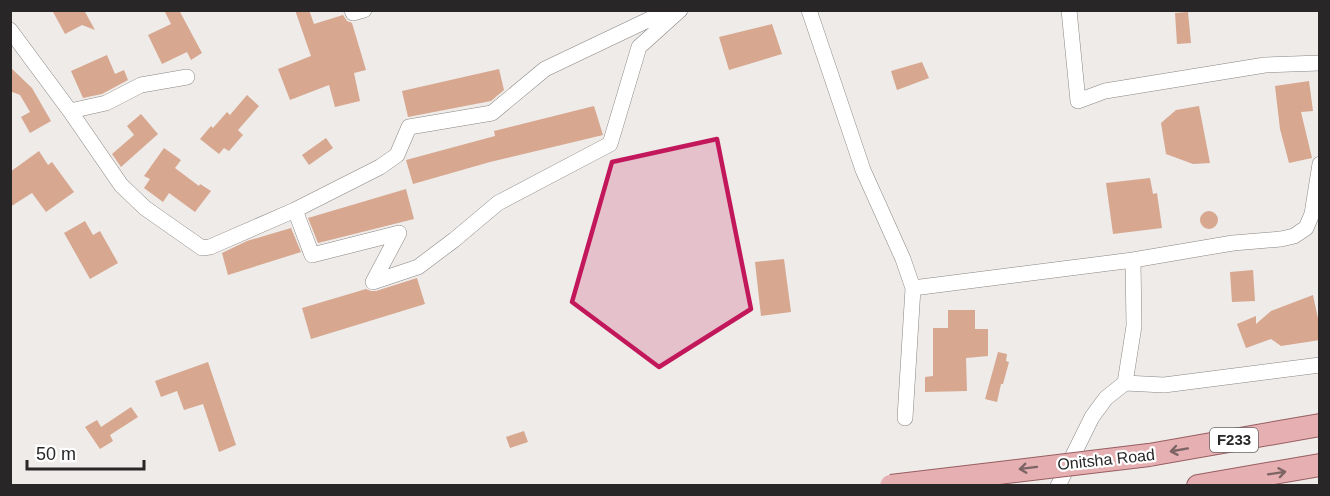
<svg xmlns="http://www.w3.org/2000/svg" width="1330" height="496" font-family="Helvetica,sans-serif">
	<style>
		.building { fill: #d7a790 }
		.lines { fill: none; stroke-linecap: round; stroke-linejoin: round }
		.street-casing { stroke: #898684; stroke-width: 16 }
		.primary-casing { stroke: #985d60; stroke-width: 24 }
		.street { stroke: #fff; stroke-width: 15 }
		.primary { stroke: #e6b0b2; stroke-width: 22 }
		.primary-bridge-casing { stroke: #985d60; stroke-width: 24; stroke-linecap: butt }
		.primary-bridge { stroke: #e6b0b2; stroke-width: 22 }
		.oneway { stroke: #7d6465 }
		.marked { fill: #c2185b; fill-opacity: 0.2; stroke: #c2185b; stroke-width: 4.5; stroke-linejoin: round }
		.labels { text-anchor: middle; stroke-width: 4.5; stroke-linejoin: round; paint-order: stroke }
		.shield { fill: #fff; stroke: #686767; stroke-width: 1.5 }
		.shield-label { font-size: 15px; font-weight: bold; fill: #282626 }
		.street-label { font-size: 16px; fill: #282626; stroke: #fff }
	</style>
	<rect width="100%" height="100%" fill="#eeebe8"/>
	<path class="building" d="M52,10H84L95,30L82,25L65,34Z
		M164,10H179L202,53L191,60L187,52L162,64L148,35L171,24Z
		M295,10H309L314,24L343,15L347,21L352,23L366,70L354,73L360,101L335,107L329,85L290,100L278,69L311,56Z
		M1188,12L1191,43L1177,44L1175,13Z
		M772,24L782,54L729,70L719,37Z
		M107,55L115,74L124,70L128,80L102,94L83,98L71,71Z
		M922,62L929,78L897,90L891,71Z
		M10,67L32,88L51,121L30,133L21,117L30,112L20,95L10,91Z
		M499,69L504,90L491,101L408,117L402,91Z
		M1309,81L1313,111L1301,112L1312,158L1289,163L1280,129L1275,86Z
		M247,95L259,106L238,130L243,135L229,151L224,148L219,154L200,139L211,126L213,128L227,112L230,115Z
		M594,106L603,135L490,162L413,184L406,160L495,136L494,131Z
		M1199,106L1210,163L1193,164L1166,154L1161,123L1176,110Z
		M141,114L158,134L121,167L112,154L134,135L127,126Z
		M326,138L333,148L309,165L302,155Z
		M164,148L181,160L175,168L199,186L200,184L211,191L195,212L169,193L163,202L144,188L150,179L144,176Z
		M39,151L48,165L52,162L74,192L46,212L32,193L10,207V172Z
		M1150,178L1153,194L1157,193L1162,228L1113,234L1106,183Z
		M406,189L414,219L318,243L308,218Z
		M1200 220a9 9 0 1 1 18 0a9 9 0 1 1-18 0Z
		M85,221L93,235L100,231L118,263L90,279L64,233Z
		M291,228L301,252L228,275L222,253L247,241Z
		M784,259L791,312L761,316L755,262Z
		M1253,270L1255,301L1232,302L1230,272Z
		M417,278L425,304L311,339L302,308L366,289L371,291H376Z
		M1313,295L1320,328V340L1281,346L1271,339L1246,348L1237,324L1256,316V324L1271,311Z
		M948,310H975V329H988V356L966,358L967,391L925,392V377L933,376V328H948Z
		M998,352L1007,354L1006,361L1009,362L1003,384H1001L997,402L985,399Z
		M208,362L236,445L219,452L203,404L184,410L177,391L161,397L155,381Z
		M131,407L138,417L110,435L113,441L100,449L85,427L97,420L101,427Z
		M524,431L528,442L510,448L506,437Z"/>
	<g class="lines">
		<defs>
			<path id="street" d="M352,10L353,13L364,10
				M809,10L863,170L903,259L913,288L905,418
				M1069,10L1078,101L1105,91L1265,65L1320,63
				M10,30L70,111L121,185L145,208L202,248L210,247L295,210L312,255L399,233L373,282L418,267L454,240L498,203L610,144L639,47L680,10
				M70,111L106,103L141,85L187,77
				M295,210L380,167L397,155L409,127L492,113L545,69L669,10
				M1133,260L1233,243L1281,239L1294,236L1306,228L1312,214L1320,164
				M913,288L1133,260L1134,326L1125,383L1106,398L1092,417L1058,486
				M1125,383L1164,385L1320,365"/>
			<path id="primary" d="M1149,455L1320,425
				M1198,486L1320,465"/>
		</defs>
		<use href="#street" class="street-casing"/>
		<use href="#primary" class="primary-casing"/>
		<use href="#street" class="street"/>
		<use href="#primary" class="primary"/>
		<defs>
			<path id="primary-bridge" d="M891,486L1149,455"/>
		</defs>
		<use href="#primary-bridge" class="primary-bridge-casing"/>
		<use href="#primary-bridge" class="primary-bridge"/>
	</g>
	<defs><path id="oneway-shaft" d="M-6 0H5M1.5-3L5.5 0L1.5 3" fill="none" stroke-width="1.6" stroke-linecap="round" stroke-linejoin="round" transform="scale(1.5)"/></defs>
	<g class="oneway">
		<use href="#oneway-shaft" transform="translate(1179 450) rotate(170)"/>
		<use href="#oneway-shaft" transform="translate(1028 468) rotate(173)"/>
		<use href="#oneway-shaft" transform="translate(1277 473) rotate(-9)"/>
	</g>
	<path class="marked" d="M717,139L751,309L659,367L572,302L612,162Z"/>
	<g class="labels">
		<rect class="shield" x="1210" y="428" width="48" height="24" rx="4.5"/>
		<g class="shield-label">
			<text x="1234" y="445">F233</text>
		</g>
		<g class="street-label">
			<text transform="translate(1106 459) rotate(-6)" y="6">Onitsha Road</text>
		</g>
	</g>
	<rect width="1330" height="496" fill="none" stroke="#282626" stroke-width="24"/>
	<path d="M27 460v9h117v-9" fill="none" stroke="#282626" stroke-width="3"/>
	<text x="36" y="460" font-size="18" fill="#282626" stroke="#ffffff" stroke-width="4.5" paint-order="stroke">50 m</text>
</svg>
